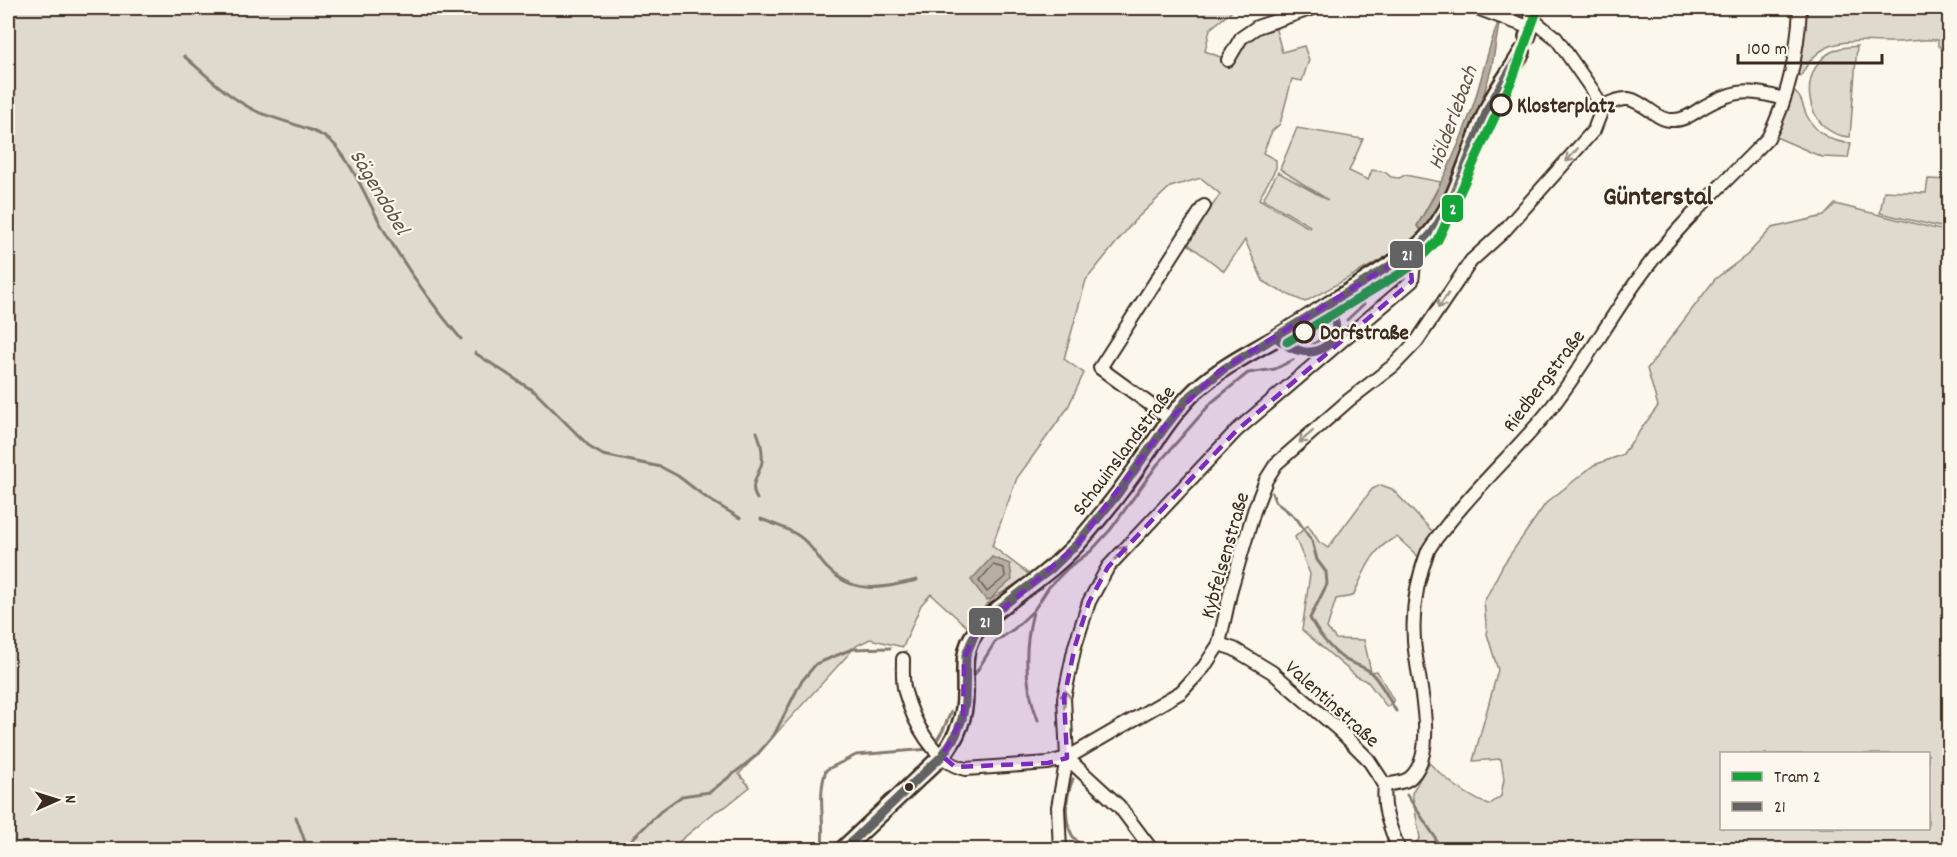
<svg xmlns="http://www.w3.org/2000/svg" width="1957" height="857" font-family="Dekko,sans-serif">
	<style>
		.built { fill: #ede8dd }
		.green { fill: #dfd9ce; stroke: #8d8276; stroke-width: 1.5; fill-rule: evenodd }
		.water { fill: #b6aea2; stroke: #85796d; stroke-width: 1.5 }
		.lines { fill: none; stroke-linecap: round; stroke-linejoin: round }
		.shore { stroke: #6c5f53; stroke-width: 1.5 }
		.stream { stroke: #85796d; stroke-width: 3 }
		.minor-casing { stroke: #3b2a1e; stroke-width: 16 }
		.major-casing { stroke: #3b2a1e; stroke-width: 20 }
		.minor { stroke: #fbf7ec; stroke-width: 12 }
		.major { stroke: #fbf7ec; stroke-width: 15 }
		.bus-1-casing { stroke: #fbf7ec; stroke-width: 14 }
		.bus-1 { stroke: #646363; stroke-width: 9 }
		.tram-1-casing { stroke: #fbf7ec; stroke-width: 14 }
		.tram-1 { stroke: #13a538; stroke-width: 9 }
		.oneway { stroke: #9b9085 }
		.marked { fill: #7b2cbf; fill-opacity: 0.2; stroke: #7b2cbf; stroke-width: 4.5; stroke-dasharray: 12 8; stroke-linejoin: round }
		.stop-dot { fill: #fbf7ec; stroke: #3b2a1e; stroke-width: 3 }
		.bus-dot { fill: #3b2a1e; stroke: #fbf7ec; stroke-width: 2 }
		.labels { text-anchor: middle; stroke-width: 4.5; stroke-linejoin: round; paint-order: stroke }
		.stop-label { font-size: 21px; font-weight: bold; fill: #3b2a1e; stroke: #fbf7ec; text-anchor: start }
		.street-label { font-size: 21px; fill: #3b2a1e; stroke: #fbf7ec }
		.water-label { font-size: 22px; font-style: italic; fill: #605246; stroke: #fbf7ec }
		.district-label { font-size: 27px; font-weight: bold; fill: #3b2a1e; stroke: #fbf7ec }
		.line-badge { stroke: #fbf7ec; stroke-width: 2 }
		.badge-label { font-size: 16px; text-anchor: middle; font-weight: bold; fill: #fff }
	</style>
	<rect width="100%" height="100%" fill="#fbf7ec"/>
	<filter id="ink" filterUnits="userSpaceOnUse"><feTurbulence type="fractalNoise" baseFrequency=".0167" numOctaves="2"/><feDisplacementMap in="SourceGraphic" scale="12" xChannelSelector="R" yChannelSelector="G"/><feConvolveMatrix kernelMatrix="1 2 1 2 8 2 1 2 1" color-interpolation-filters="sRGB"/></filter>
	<g filter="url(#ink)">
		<path class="built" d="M1516,73L1522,74L1487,146L1483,144L1445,231L1427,257L1414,269L1349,310L1348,308L1323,321L1325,324L1292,346L1290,342H1286V340L1413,261L1432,245L1442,230L1474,154L1510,81Z"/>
		<path class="green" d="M8,8H1236L1210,29L1205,51L1228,60C1244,42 1252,32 1275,26L1282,52L1304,46L1309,60L1302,81L1292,79L1280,124L1272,131L1263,153L1276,160V168L1259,199L1309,228L1310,226L1263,199L1278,172L1328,200L1280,169L1297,128L1363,139L1349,171L1368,180L1372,170L1385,172L1391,177L1399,178L1405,175L1441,182L1417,226L1424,232L1411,243L1305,302L1280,291L1263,281L1245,240L1224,271L1188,244L1220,194L1201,178L1170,187L1134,221L1086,280L1064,359L1084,373L1067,409L1017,478L992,546L1030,575L992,599L966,626L931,594L921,605L903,647L870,639L856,646L739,774L750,787L725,807L716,811L674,846L675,849H8Z
			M1807,8H1949V60L1947,54L1938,45V40C1925,39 1913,41 1900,42C1861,43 1821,31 1801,76L1796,73L1801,56Z
			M1857,46L1850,137C1803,135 1794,64 1838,49C1844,47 1852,47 1857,46Z
			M1793,91C1803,97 1802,106 1807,116C1815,132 1832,143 1851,143L1848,158L1822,157L1776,137Z
			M1928,179L1949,180V229L1880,213L1884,191L1926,193Z
			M1835,204L1949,232V849L1410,850L1420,838L1412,793L1429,763C1448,781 1465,795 1489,805L1501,796L1504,779L1501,759L1473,761L1498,670L1487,634L1484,602L1503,565L1546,503L1594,465L1622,455L1658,406L1647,369L1715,279L1747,255L1772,228L1824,216ZM1722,754H1928V828H1722Z
			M1381,485L1392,489L1433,532L1422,560L1397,537C1372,547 1364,573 1353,596L1336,599L1327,628L1336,639L1364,640L1371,672L1377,671L1394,701L1387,707L1368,682L1356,676L1302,630L1310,574L1295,537L1308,525L1319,542L1328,548L1372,489Z"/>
		<path class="water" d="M1504,8H1510L1499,24L1492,66L1481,104L1435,218L1424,232L1417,226C1439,190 1458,149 1472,109C1483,76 1489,40 1504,8Z
			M992,557L1010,564L1012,580L999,590L991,599L986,600L971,580Z"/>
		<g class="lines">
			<path class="shore" d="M993,565L1004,568L1005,577L987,592L979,581Z"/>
			<path class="stream" d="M184,56C206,75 229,98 256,111C277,121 320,128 335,145C357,171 368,203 385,232C407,269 433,306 461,339
				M1946,206L1950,209
				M1347,320L1364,304
				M1310,347L1333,330
				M475,353L535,392L591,448L603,455L661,467L678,476L708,499L740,518
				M1272,493L1275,501L1297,519L1312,541L1317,560L1326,572L1327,584L1310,618C1317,632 1331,650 1344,659C1352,664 1361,665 1369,671C1381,681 1388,698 1396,711
				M757,499C748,484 759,476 762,462C763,451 761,442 757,432
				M761,519C773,524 788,528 799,536C811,544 817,557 826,567C854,596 882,588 917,580
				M1033,612C1024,648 1024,685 1038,720
				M975,674L995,642L1014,629L1034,610L1049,587L1068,568L1091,551L1111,529L1157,465L1212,402L1248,373L1275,369L1293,360
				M934,745L943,730L951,712
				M1073,779C1066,796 1063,818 1072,835C1075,840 1081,845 1085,850
				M1407,795L1435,837L1439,850
				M296,817L308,850
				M621,850L661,811L682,796L710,792L756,756L774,735L801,682L816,664L852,649L890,648
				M820,850L822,847C825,820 817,796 826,770L856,755L929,749"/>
			<defs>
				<path id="minor" d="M1477,8L1531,28
					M1533,20L1556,38L1593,91L1601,107
					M1228,60L1241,38L1257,27L1313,8
					M1601,107C1628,94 1631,97 1654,113C1659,117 1664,120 1671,120C1682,121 1691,115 1700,109C1732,90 1747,88 1783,99
					M1170,419L1100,368L1204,206
					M1219,644L1234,649L1272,672L1340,731L1368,759L1385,785C1382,811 1390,826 1399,850
					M903,659C903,670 902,682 905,692C913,721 934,763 966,769L1048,763L1067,758L1181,692L1204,667L1219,644L1231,589L1254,511L1266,480L1276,464L1349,400L1393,366L1417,341L1471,261L1503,232L1594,130L1601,112V107
					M1067,758L1119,806L1152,850
					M1385,785C1394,783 1405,783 1411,777C1440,749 1416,676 1414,640C1412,610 1417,579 1428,551C1432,542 1441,533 1447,525C1477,486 1515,452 1547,413C1581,371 1607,322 1639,278C1676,226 1724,184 1768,138C1788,100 1798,51 1800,8
					M1060,850L1058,807L1067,758L1064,698L1075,646L1089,602L1108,567L1236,431L1412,281L1414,265L1409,253"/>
				<path id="major" d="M1527,37L1533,20L1532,8
					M842,850L942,756C957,738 965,718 965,694C966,672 961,652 975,633C987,615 1006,604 1022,591C1041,577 1061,561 1077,544C1099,519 1120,493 1139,465C1157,439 1173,412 1196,390C1220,368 1248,354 1276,338C1321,310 1365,281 1409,253C1456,222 1467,152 1490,104C1499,86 1512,70 1522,52"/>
			</defs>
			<use href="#minor" class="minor-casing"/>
			<use href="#major" class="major-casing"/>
			<use href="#minor" class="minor"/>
			<use href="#major" class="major"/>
			<defs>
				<path id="bus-1" d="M1276,337C1283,343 1291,349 1301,351C1316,355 1336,345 1336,328C1336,319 1330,313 1326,306
					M843,850L942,756L956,735L962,719L965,703L966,655L975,633L991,615L1051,569L1077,544L1117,495L1166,426L1188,398L1225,368L1385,269L1421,245L1433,232L1453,198L1489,106L1526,44L1533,21L1532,8"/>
			</defs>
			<use href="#bus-1" class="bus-1-casing"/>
			<use href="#bus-1" class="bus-1"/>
			<defs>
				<path id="tram-1" d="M1287,342L1414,265L1438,240L1513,78L1538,8"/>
			</defs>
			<use href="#tram-1" class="tram-1-casing"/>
			<use href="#tram-1" class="tram-1"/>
		</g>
		<defs><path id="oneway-shaft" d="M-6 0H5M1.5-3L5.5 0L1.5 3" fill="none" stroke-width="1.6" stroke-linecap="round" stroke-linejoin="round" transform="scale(1.5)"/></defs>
		<g class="oneway">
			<use href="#oneway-shaft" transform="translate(1572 155) rotate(131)"/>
			<use href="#oneway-shaft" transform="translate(1443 301) rotate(125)"/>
			<use href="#oneway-shaft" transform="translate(1306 437) rotate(139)"/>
			<use href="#oneway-shaft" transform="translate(1121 553) rotate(-47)"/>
			<use href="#oneway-shaft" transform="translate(1065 699) rotate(-86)"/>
		</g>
	</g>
	<path class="marked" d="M1409,253L1412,281L1236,431L1108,567L1089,602L1075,646L1064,698L1067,758L1048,763L955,767L942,756L963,716L964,659L974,634L1076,546L1170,419L1218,372Z"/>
	<g class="stop-dot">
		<circle cx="1501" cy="105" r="10"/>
		<circle cx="1304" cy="332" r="10"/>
	</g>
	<circle class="bus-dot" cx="909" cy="787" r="5"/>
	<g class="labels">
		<g class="stop-label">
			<text x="1517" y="112">Klosterplatz</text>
			<text x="1320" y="339">Dorfstraße</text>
		</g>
		<g class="street-label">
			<text transform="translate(1543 380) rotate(-53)" y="7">Riedbergstraße</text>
			<text transform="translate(1123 450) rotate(-53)" y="7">Schauinslandstraße</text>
			<text transform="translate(1224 555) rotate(-74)" y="7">Kybfelsenstraße</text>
			<text transform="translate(1333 703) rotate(42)" y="7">Valentinstraße</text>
		</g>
		<g class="water-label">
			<text transform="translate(1451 117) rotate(-70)" y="8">Hölderlebach</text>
			<text transform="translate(381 191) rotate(59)" y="8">Sägendobel</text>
		</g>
		<g class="district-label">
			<text x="1658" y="204">Günterstal</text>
		</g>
	</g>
	<g class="line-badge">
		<rect x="1441" y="194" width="23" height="29" rx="6" fill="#13a538"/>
		<rect x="1389" y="240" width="35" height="29" rx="6" fill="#646363"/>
		<rect x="968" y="607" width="35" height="29" rx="6" fill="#646363"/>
	</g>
	<g class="badge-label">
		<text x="1453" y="214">2</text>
		<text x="1407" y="260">21</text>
		<text x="985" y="627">21</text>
	</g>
	<rect width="1957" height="857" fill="none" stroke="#fbf7ec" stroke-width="30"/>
	<rect x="15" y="15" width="1927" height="827" fill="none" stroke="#3b2a1e" stroke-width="2" filter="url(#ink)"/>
	<rect x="1720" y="752" width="210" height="78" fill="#fbf7ec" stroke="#aea59a" stroke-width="1.5"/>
	<rect x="1732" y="772" width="30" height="9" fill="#13a538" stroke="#aea59a" stroke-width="1.5"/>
	<text x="1774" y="782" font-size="18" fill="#3b2a1e">Tram 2</text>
	<rect x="1732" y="802" width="30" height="9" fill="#646363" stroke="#aea59a" stroke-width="1.5"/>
	<text x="1774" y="812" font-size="18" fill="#3b2a1e">21</text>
	<g transform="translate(57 800) rotate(87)" stroke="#fbf7ec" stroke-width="4.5" paint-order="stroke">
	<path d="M0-4.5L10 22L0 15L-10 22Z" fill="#3b2a1e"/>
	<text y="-9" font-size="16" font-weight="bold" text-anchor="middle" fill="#3b2a1e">N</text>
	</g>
	<path d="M1738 54v9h144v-9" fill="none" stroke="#3b2a1e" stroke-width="3"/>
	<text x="1747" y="54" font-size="18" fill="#3b2a1e" stroke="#fbf7ec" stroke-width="4.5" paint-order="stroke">100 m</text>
</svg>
